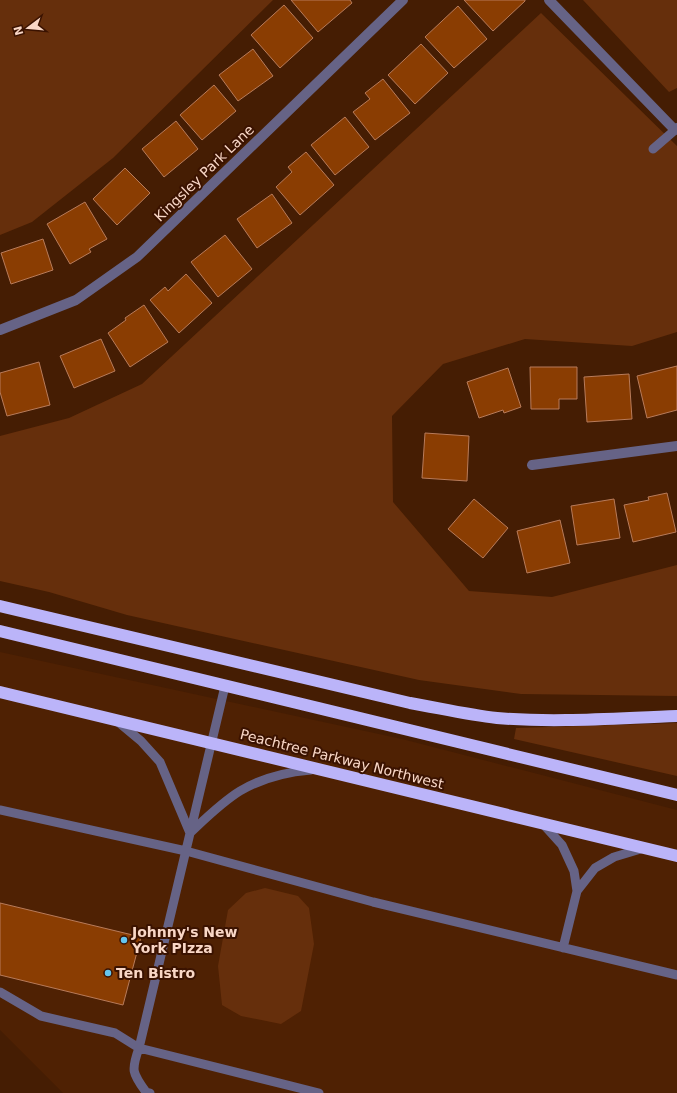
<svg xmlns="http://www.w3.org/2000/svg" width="677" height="1093" font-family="'DejaVu Sans',sans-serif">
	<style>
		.built { fill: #4f2103 }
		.green { fill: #662f0c }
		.building { fill: #8a3d02; stroke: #b87b5a }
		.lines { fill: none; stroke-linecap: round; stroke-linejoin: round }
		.lane { stroke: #666386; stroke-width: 9 }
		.street { stroke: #666386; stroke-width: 10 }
		.highway { stroke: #bbb4f9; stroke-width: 12 }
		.poi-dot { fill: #65c5ee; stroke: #3a1200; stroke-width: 1.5 }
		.labels { text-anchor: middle; stroke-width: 4; stroke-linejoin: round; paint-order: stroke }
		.street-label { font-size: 14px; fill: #f9d7c6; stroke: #3a1200 }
		.poi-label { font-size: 14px; font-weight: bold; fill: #f9d7c6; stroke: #3a1200; text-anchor: start }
	</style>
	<rect width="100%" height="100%" fill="#451d03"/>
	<path class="built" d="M0,652L402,739L677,810V1093H63L0,1030Z"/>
	<path class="green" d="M0,0H273L113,158L32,222L0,235Z
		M583,0H677V88L669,92Z
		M541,13L677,146V332L632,346L525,339L443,364L392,416L393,502L469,591L552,597L677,565V696L521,694L419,680L127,615L49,592L0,581V436L69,418L142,384Z
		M677,723V776L514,739L516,728Z
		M265,888L298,896L309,908L314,944L301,1011L281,1024L241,1016L222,1005L218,966L228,910L246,893Z"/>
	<path class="building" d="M291,0H350L352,3L318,32Z
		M464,0H525V1L493,31Z
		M284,5L313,38L280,68L251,35Z
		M458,6L487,39L454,68L425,37Z
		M421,44L448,73L415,104L388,75Z
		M253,49L273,76L238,101L219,75Z
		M383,79L410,113L375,140L353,112L370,99L365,93Z
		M214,85L236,111L202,140L180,115Z
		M345,117L369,147L335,175L311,145Z
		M176,121L198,149L164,177L142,149Z
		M306,152L334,185L300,215L276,187L292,172L288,167Z
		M125,168L150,193L117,225L93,199Z
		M272,194L292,223L257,248L237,219Z
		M85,202L107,239L89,249L91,252L70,264L47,224Z
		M225,235L252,269L218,297L191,262Z
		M43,239L53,270L11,284L1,253Z
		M186,274L212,303L179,333L150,300L165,287L168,291Z
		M144,305L168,342L130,367L108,333L126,320L125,318Z
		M101,339L115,371L74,388L60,356Z
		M39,362L50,405L7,416L0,392V373Z
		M677,366V410L647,418L637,376Z
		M530,367H577V399H559V409H531Z
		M508,368L521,407L504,413L503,410L479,418L467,382Z
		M629,374L632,419L587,422L584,377Z
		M425,433L469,436L467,481L422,478Z
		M667,493L676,532L633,542L624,505L649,500L648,497Z
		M474,499L508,528L483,558L448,529Z
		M614,499L620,538L577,545L571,506Z
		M560,520L570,563L527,573L517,531Z
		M0,903L141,937L123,1005L0,975Z"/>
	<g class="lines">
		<path class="lane" d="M653,149L675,130
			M117,721L141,741L160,762L190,833C206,818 222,802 240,791C262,778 286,772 311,770
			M0,810L186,851L373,902L677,975
			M543,824L562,845L574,871L577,891L563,948
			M577,891L595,868L614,857L644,848
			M0,992L41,1016L115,1033L139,1048L319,1093
			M150,1093L146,1092C132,1073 131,1070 139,1048L225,686"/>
		<path class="street" d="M549,0L675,130L677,128
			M0,330L76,300L137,257L403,0
			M532,465L677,446"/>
		<path class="highway" d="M0,606L410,703C439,708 468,715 497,718C557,723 617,718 677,716
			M0,631L677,795
			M0,692L677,856"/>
	</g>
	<g class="poi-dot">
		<circle cx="124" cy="940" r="4"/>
		<circle cx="108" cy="973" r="4"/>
	</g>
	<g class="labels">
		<g class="street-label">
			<text transform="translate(204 173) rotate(-44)" y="5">Kingsley Park Lane</text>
			<text transform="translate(342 759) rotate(14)" y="5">Peachtree Parkway Northwest</text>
		</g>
		<g class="poi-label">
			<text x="132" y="937">Johnny's New<tspan x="132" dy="16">York PIzza</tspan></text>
			<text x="116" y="978">Ten Bistro</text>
		</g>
	</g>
	<g transform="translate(28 28) rotate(254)" stroke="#3a1200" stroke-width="3" paint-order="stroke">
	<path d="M0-3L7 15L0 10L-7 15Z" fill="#f9d7c6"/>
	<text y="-6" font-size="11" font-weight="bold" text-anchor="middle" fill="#f9d7c6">N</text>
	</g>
</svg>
